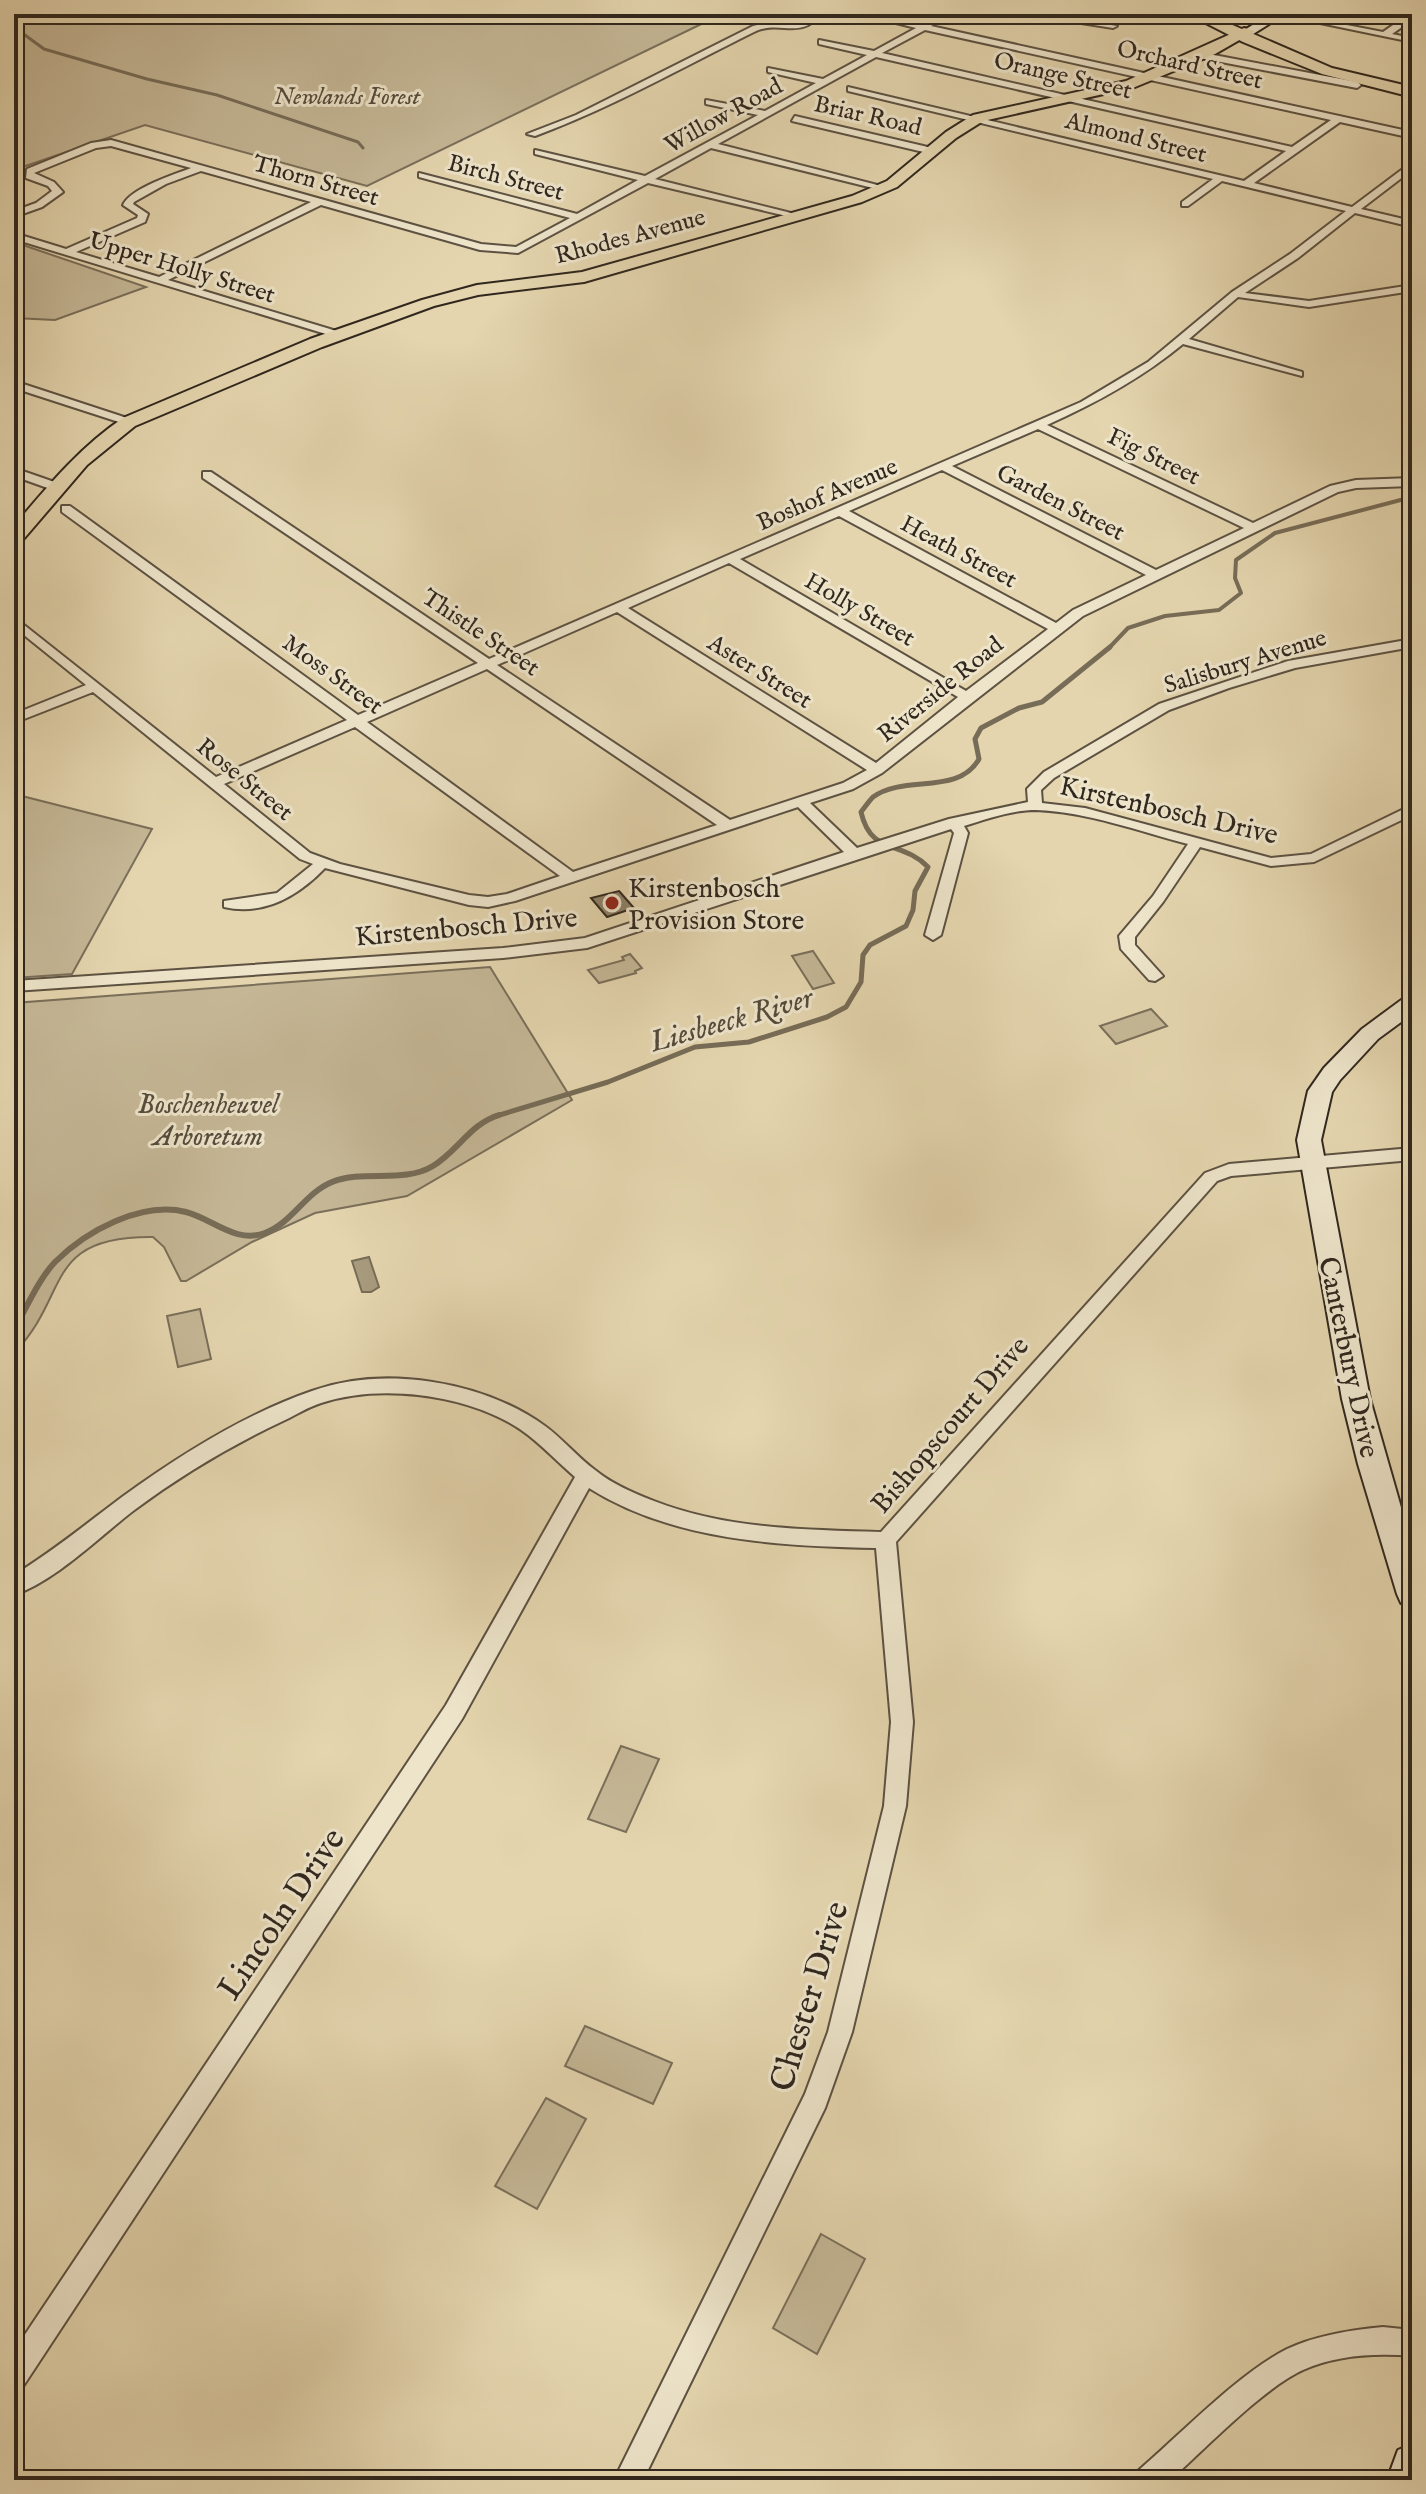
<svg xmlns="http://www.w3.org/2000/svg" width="1426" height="2494" font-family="'IM FELL English',serif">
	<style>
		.green { fill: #c5b796; stroke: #7a6f5a; stroke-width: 2 }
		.water { fill: #a79a7d; stroke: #776c57; stroke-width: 2 }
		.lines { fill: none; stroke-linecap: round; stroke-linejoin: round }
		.stream-far3 { stroke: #776c57; stroke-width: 3 }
		.stream-far2 { stroke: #776c57; stroke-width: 4 }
		.stream-far1 { stroke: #776c57; stroke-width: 5 }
		.stream { stroke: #776c57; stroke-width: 6 }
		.building { fill: #8e8169; stroke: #30271e; stroke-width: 2 }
		.street-casing { stroke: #5d5242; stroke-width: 4 }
		.secondary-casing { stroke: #30271e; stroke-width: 4 }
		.primary-casing { stroke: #30271e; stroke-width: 4 }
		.highway-casing { stroke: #30271e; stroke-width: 4 }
		.street { fill: #ede4ca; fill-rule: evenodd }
		.secondary { fill: #ede4ca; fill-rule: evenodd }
		.primary { fill: #e4d5ae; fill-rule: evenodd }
		.highway { fill: #e4d5ae; fill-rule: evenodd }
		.poi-dot { fill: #8f2418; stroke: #ede4ca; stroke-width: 3 }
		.labels { text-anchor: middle; stroke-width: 6; stroke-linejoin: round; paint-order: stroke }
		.far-street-label { font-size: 24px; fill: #30271e; stroke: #ede4ca }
		.far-park-label { font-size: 24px; font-style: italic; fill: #554b3c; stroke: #ede4ca }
		.street-label { font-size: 28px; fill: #30271e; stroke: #ede4ca }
		.poi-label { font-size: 28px; fill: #30271e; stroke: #ede4ca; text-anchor: start }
		.park-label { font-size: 28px; font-style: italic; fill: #554b3c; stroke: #ede4ca }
		.water-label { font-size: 30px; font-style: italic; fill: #544a3a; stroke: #ede4ca }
		.near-street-label { font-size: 34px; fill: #30271e; stroke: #ede4ca }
	</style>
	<rect width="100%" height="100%" fill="#e4d5ae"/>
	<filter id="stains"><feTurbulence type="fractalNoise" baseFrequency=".0025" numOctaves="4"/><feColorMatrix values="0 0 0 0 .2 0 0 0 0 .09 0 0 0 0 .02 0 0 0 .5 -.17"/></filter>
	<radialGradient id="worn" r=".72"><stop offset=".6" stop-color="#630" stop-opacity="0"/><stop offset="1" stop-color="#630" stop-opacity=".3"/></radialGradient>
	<path class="green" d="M14,14H722L367,186L145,125L14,170V118L21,114L14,112Z
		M14,242L146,287L55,320L14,318Z
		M14,794L152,829L72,974L14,978Z
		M813,951L834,983L813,989L792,956Z
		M630,954L642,968L635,971L636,973L599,983L588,970L624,960L622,957Z
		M490,967L572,1100L407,1196L315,1213L252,1242L186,1281H181L164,1247L153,1237C42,1236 71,1295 14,1353V1003Z
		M1151,1009L1167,1026L1116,1044L1100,1026Z
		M200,1309L211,1359L178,1367L167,1316Z
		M621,1746L659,1759L626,1832L588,1819Z
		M585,2026L672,2063L653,2104L565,2066Z
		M546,2098L586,2119L537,2209L495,2186Z
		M821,2234L865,2259L817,2354L773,2328Z"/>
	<path class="water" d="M369,1257L379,1287L371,1292H362L352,1261Z"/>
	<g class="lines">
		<path class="stream-far3" d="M14,27L44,49L147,79L217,95L358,142L363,148"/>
		<path class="stream-far2" d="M1108,649L1128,628L1165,616L1219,610L1241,593L1235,578L1236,560L1275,533L1412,497"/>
		<path class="stream-far1" d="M493,1117L608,1082L695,1047L749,1042L827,1017L846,1007L861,982L863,955L870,945L906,926L913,910L915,891L928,867C902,840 871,856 861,812C865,807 869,801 873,797C905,774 958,796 979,759L975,739L981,728L1019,708L1042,702L1110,647"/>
		<path class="stream" d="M14,1330C26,1309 38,1280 55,1262C86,1231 141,1201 186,1212C213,1219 236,1244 265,1233C292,1223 305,1193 332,1182C364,1169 403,1184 433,1166C458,1151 470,1124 499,1115"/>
	</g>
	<path class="building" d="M619,891L634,908L607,917L591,898Z"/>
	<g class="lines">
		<defs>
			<path id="street" d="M813,14H822C798,41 781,19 754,32C681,68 611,108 535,136L527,134L576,115L753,26C775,20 796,31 813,14Z
				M860,14H875L923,25L942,14H952L931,26L1412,132V138L1340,122L1254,183L1352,207L1412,162V170L1361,209L1412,221V227L1355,213L1298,258L1245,293L1309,301L1412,285V291L1309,307L1238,297L1189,339L1302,372V376L1183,344C1142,378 1096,403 1047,425L1253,523L1330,486L1356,480L1412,478V486L1356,488L1338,492L1083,616L882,773L853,789L810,803L857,848L949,819L1028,802L1027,789L1044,772L1159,704L1288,661L1412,639V647L1295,668L1229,688L1169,710L1054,778L1041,790L1042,803L1085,808L1271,858L1311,854L1412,805V815L1314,862L1271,866L1200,847L1163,902L1135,937V945L1163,976L1155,981L1149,980L1121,949L1119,936L1153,896L1188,844C1138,831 1088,812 1036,810C1012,810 987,819 964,826L968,833L941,935L933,940L925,935L954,833L951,829L587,948L503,958L14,991V981L503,948L585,938L844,852L798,807L515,901L488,907L469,905L325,868C298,896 264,916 224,907V901L277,893L313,864L300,859L93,692L14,723V714L86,685L14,627V617L216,777L347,720L62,512V506H70L358,715L478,663L203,478V472H211L489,659L1081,402L1148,362L1232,292L1290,254L1346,211L1222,181L1188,206H1182V202L1213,179L848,91V87L1244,181L1286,151L876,57L718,144L885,187V191L711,148L655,179L795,214V218L648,183L518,253L480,250L321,205L168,280L343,333V337L339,338L14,239V233L66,249L137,218L138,215L123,205C131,188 173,175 191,168L111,146L96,148L34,173L54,182L63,192L42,207L14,217V211L36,203L52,191L48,186L26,178L27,169L91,143L111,140L481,244L516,247L570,218L419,177V173L577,214L638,180L535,154V150L645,176L758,115L706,104V100L765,111L816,83L768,72V68L823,79L867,55L819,44V40L874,51L916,28ZM925,30L1331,120L1292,147L882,53ZM201,171L311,202L159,277L76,252L145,222L148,214L133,204L134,202L166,184ZM1038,429L1244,528L1156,570L952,466ZM942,470L1146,575L1073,610L1056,623L849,511ZM839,516L1048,629L966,691L740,559ZM729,563L958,697L876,763L628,608ZM617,612L867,770L843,783L730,820L497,665ZM487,669L717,825L573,872L367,722ZM355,727L560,876L507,894L488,897L469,895L340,864L310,853L224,784Z
				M1024,14H1045L1117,26L1113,28Z
				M1409,14H1412V20L1392,34L1412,38V42L1291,17L1295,15L1383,32Z
				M1198,52L1357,82L1361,85L1357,88L1195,57Z
				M795,116L932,148L937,151L932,154L792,121Z
				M14,381L133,420L135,422L125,424L14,388Z
				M14,468L60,484L62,487L56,491L14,476Z
				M1412,1148V1160L1231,1176L1217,1181L896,1542L913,1722L906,1806L852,2032L825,2108L643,2480H614L805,2094L828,2032L884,1806L891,1722L876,1548C780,1546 673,1541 589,1488L462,1719L24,2385L14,2389V2351L446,1705L575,1477C554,1459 535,1437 510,1423C458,1394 379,1384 321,1403C308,1407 296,1415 283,1421C230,1446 180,1476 133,1511C98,1538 55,1581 14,1595V1575C52,1552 86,1524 122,1497C180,1455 245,1414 312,1391C384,1365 483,1381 545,1426C563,1439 577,1457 595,1470C612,1484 633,1493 654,1501C725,1529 806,1530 881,1532L1205,1173L1229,1164Z
				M1383,2327L1412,2330V2356C1375,2353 1337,2355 1303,2370C1263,2388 1205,2449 1170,2480H1135L1139,2470C1182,2433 1238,2374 1287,2349C1317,2335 1351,2330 1383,2327Z"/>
			<path id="secondary" d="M1270,14H1285L1253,34L1243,31Z
				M1412,996V1014L1378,1039L1340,1080L1332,1092L1321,1140L1370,1399L1412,1546V1606L1401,1603L1397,1594L1358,1464L1342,1399L1297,1140L1308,1091L1324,1068L1362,1029L1404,998Z
				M1412,2444V2480H1387L1398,2450Z"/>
			<path id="primary" d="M1244,28L1255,31L1215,54L1135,87L983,121L956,138L897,187L862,202L584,282L478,295L434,306L322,347L135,426L87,465L21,542L14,544V526C48,486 79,448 123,418L310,339L422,300L477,285L582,272L852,196L887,181L946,132L973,115L1126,81Z"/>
			<path id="highway" d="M1188,14H1207L1332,68L1412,87V97L1322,74L1243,42Z"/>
		</defs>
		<use href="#street" class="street-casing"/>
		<use href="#secondary" class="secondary-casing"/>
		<use href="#primary" class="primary-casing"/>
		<use href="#highway" class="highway-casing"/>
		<use href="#street" class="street"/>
		<use href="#secondary" class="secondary"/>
		<use href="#primary" class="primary"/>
		<use href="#highway" class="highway"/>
	</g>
	<circle class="poi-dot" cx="612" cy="903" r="8"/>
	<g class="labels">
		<g class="far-street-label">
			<text transform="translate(1190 64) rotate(13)" y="8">Orchard Street</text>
			<text transform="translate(1063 75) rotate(13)" y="8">Orange Street</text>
			<text transform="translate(723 115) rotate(-29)" y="8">Willow Road</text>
			<text transform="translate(868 115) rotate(13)" y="8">Briar Road</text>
			<text transform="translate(1136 137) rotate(14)" y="8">Almond Street</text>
			<text transform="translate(506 177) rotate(15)" y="8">Birch Street</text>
			<text transform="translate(316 180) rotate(16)" y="8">Thorn Street</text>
			<text transform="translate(630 236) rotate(-15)" y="8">Rhodes Avenue</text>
			<text transform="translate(182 267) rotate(17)" y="8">Upper Holly Street</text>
			<text transform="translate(1154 456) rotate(26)" y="8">Fig Street</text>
			<text transform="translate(827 494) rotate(-23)" y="8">Boshof Avenue</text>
			<text transform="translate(1061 502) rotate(27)" y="8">Garden Street</text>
			<text transform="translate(959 551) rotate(28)" y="8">Heath Street</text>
			<text transform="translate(860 609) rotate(30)" y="8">Holly Street</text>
			<text transform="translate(481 632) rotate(34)" y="8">Thistle Street</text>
			<text transform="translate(1245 661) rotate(-17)" y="8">Salisbury Avenue</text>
			<text transform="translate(760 671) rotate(32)" y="8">Aster Street</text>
			<text transform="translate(333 674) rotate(36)" y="8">Moss Street</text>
			<text transform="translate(940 689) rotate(-39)" y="8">Riverside Road</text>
			<text transform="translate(245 779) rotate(39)" y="8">Rose Street</text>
		</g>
		<g class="far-park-label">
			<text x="347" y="104">Newlands Forest</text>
		</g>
		<g class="street-label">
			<text transform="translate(1169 809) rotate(13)" y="10">Kirstenbosch Drive</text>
			<text transform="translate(466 926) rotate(-5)" y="10">Kirstenbosch Drive</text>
			<text transform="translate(1350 1357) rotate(78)" y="10">Canterbury Drive</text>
			<text transform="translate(949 1424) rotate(-49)" y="10">Bishopscourt Drive</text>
		</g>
		<g class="poi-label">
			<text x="628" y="897">Kirstenbosch<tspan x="628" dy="32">Provision Store</tspan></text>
		</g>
		<g class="park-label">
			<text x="208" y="1113">Boschenheuvel<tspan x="208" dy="32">Arboretum</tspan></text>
		</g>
		<g class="water-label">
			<text transform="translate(731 1019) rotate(-16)" y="10">Liesbeeck River</text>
		</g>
		<g class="near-street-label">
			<text transform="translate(280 1913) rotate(-56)" y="12">Lincoln Drive</text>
			<text transform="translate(808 1996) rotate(-73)" y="12">Chester Drive</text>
		</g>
	</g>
	<rect width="1426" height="2494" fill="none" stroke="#e4d5ae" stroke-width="48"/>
	<rect x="16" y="16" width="1394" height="2462" fill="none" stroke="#30271e" stroke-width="4"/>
	<rect x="24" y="24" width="1378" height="2446" fill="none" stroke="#30271e" stroke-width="2"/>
	<rect width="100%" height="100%" filter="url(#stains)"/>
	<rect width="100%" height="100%" fill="url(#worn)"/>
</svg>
